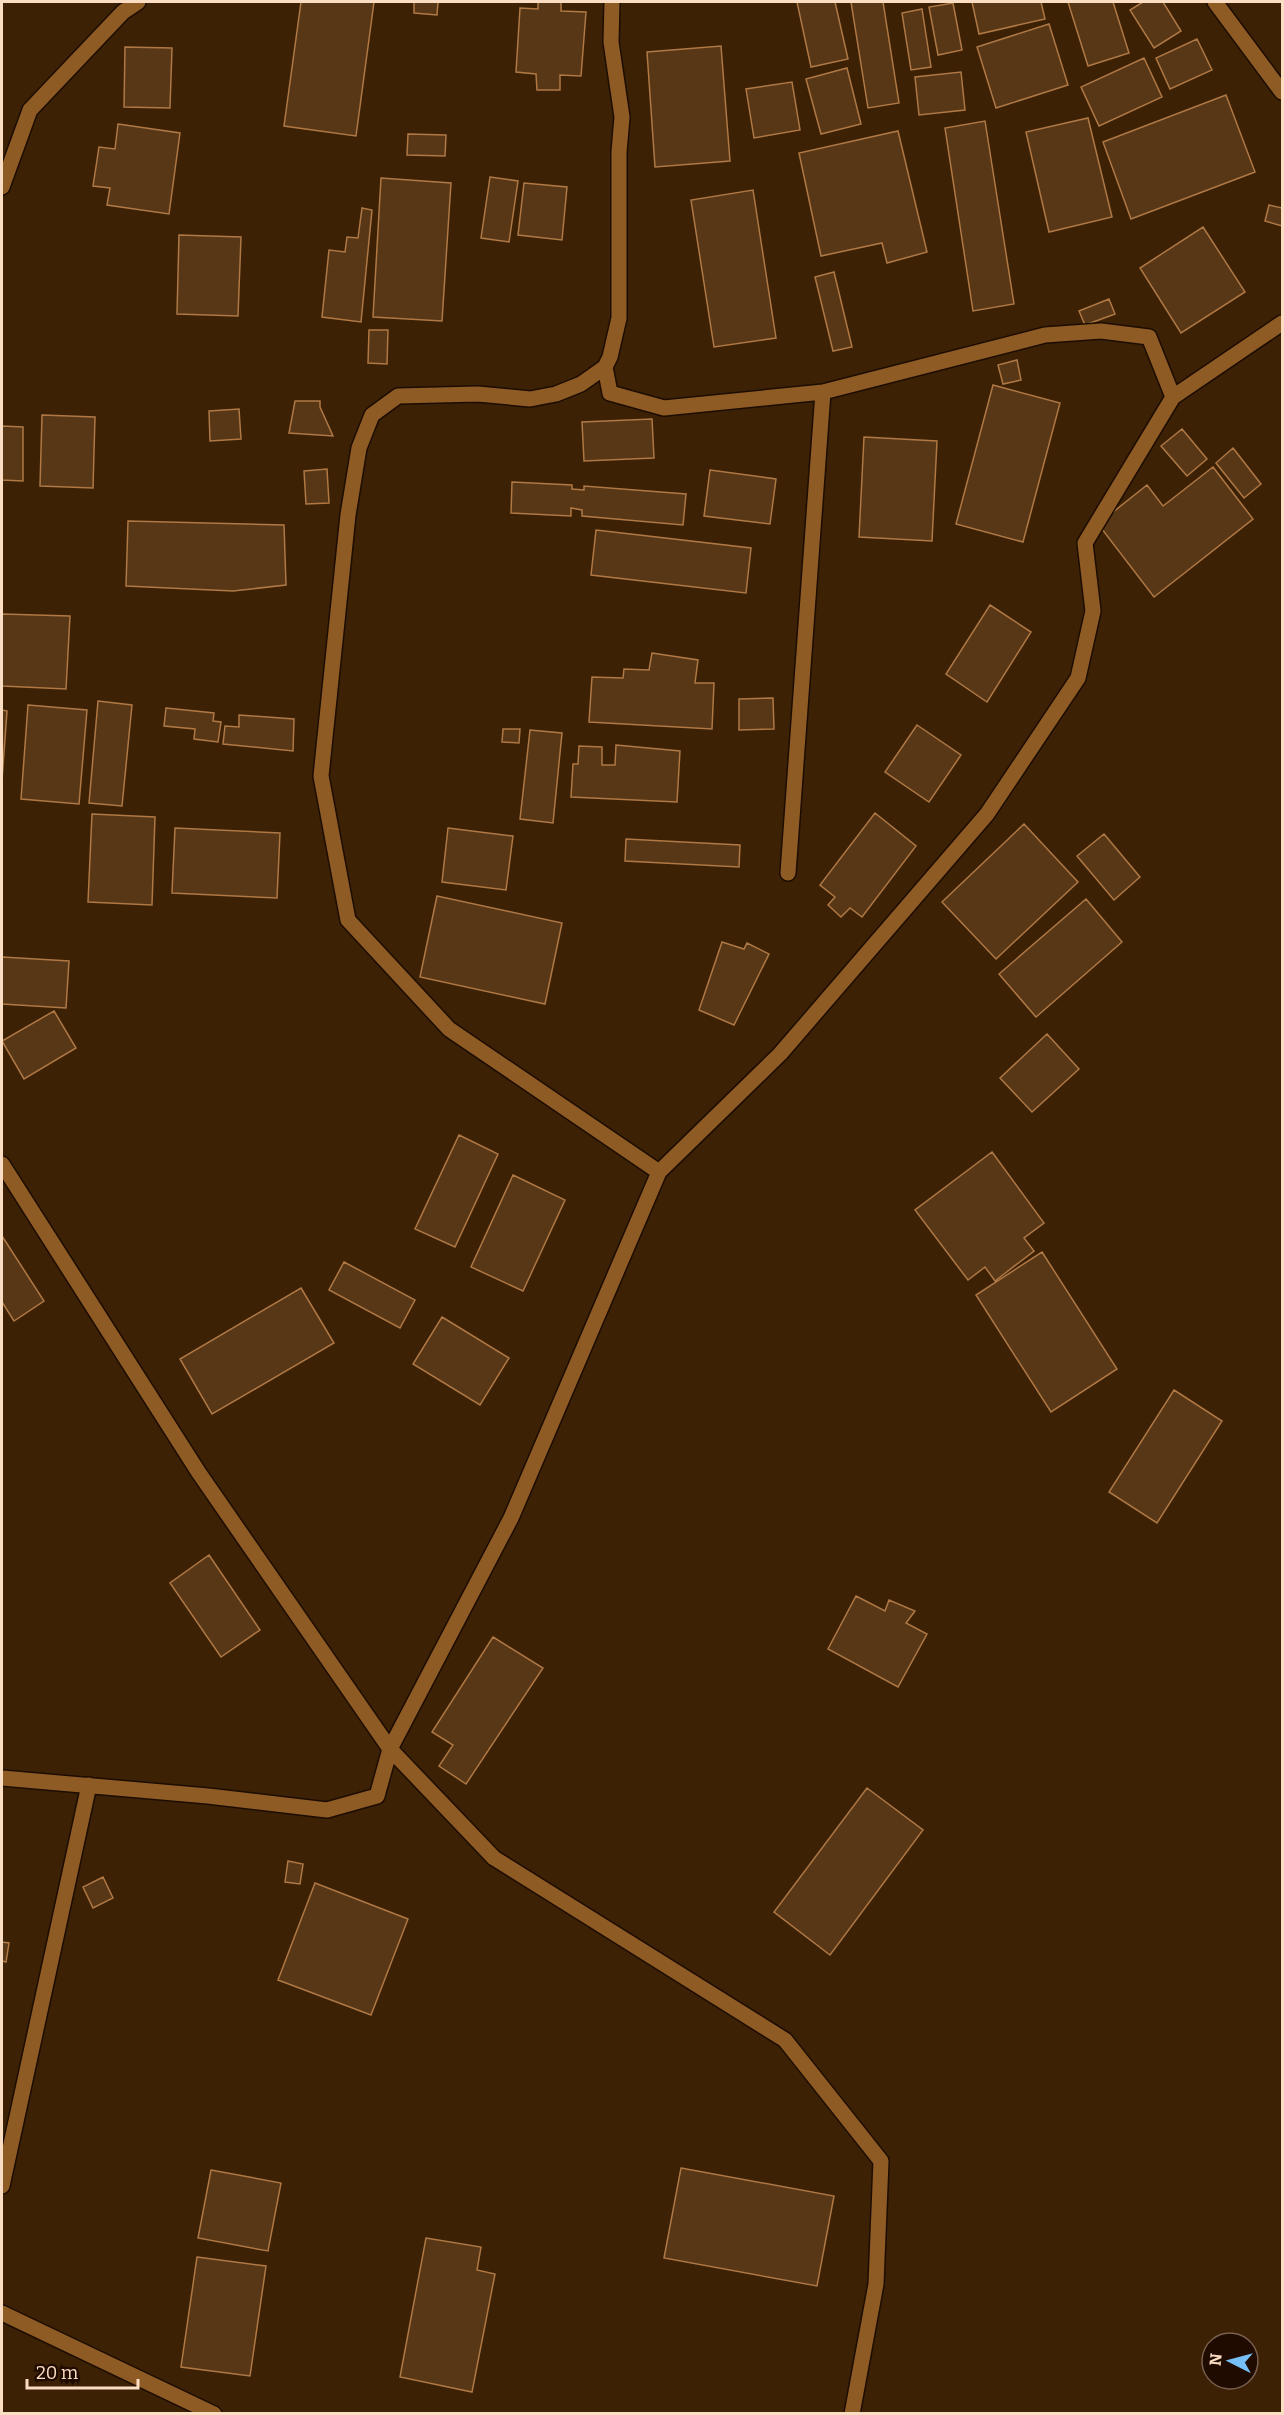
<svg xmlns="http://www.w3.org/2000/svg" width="1284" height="2415" font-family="Bitter,serif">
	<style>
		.building { fill: #583717; stroke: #af7844; stroke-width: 1.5 }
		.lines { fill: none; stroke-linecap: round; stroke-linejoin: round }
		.street-casing { stroke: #1d0d01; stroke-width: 18 }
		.street { stroke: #8f5b25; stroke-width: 15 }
	</style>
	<rect width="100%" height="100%" fill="#3c2105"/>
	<path class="building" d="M301,2H374L356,136L284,126Z
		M414,2H438L437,15L414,13Z
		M538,2H561V11L586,12L581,76L560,75V90H537L536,74L516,72L520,8L538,9Z
		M797,2H835L848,59L811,67Z
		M851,2H883L899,103L868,108Z
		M972,2H1041L1045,19L979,34Z
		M1068,2H1113L1129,53L1088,66Z
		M1143,2H1163L1181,31L1154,48L1130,10Z
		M953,3L962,50L938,55L929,7Z
		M922,9L931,67L911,70L902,13Z
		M1049,24L1068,85L996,108L977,47Z
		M1197,39L1212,70L1170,89L1156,58Z
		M721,46L730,161L655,167L647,52Z
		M125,47L172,48L170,108L124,107Z
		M1144,58L1162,97L1099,126L1081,87Z
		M847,68L861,124L821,134L806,79Z
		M961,72L965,110L919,115L915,77Z
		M792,82L800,130L754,138L746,89Z
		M1226,95L1255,172L1131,219L1103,142Z
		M1088,118L1112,217L1049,232L1026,132Z
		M985,121L1014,304L973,311L945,128Z
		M118,124L180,133L169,214L107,205L110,188L93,186L99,147L115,149Z
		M898,131L927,252L887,263L882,243L821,256L799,153Z
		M408,134L446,135L445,156L407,155Z
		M490,177L518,181L509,242L481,238Z
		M381,178L451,183L442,321L373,317Z
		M524,183L567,187L562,240L518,235Z
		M753,190L776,338L714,347L691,200Z
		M1269,205L1282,208V226L1265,221Z
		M362,208L372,210L361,322L322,317L329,250L345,252L347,237L358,238Z
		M1203,227L1245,292L1181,333L1140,268Z
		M179,235L241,237L238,316L177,314Z
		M834,272L852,347L833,351L815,277Z
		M1109,299L1115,314L1085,325L1079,311Z
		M369,330H388L387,364L368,363Z
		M1017,360L1021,380L1003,384L998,365Z
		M993,385L1060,403L1023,542L956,524Z
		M295,401H320V407L333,436L289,433Z
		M239,409L241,439L210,441L209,411Z
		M42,415L95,417L93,488L40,486Z
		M652,419L654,458L584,461L582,422Z
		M2,426L23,427V481L2,480Z
		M1182,429L1207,459L1187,476L1161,446Z
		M864,437L937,441L932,541L859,537Z
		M1233,448L1261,484L1244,498L1216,463Z
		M1213,467L1253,519L1154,597L1098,524L1147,485L1163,506Z
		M327,469L329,503L306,504L304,471Z
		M710,470L776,479L770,524L704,516Z
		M512,482L572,485V489L584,490V486L686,494L683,525L582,516V510L571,508V516L511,513Z
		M128,521L284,525L286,585L233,591L126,586Z
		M596,530L751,548L746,593L591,575Z
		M990,605L1031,632L987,702L946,674Z
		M2,614L70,616L66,689L2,686Z
		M652,653L698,660L695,683H714L712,729L589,722L592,677L623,678L624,669L649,670Z
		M773,698L774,729L739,730V699Z
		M98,701L132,705L122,806L89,803Z
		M28,705L87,710L79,804L21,799Z
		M166,708L214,713L213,721L221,722L218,742L194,739L195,729L164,726Z
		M2,710L7,711L2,780Z
		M239,715L294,719L293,751L223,744L225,726L239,727Z
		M917,725L961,755L929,802L885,772Z
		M503,729H520L519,743L502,742Z
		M530,730L562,733L553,823L520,819Z
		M616,745L680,751L677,802L571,797L573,764H578L579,746L602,747V765H615Z
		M875,813L916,846L862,917L850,908L841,917L828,905L835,897L820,885Z
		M92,814L155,817L152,905L88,902Z
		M1024,824L1078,882L996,959L942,902Z
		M175,828L280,833L277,898L172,893Z
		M448,828L513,836L506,890L442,882Z
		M1104,834L1140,877L1114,900L1077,856Z
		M626,839L740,845L739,867L625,861Z
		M437,896L562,923L545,1004L420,977Z
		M1086,899L1122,942L1036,1017L999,974Z
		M722,942L744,949L747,943L769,954L734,1025L699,1010Z
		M2,957L69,961L66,1008L2,1004Z
		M54,1011L76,1048L24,1079L2,1041Z
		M1047,1034L1079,1069L1032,1112L1000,1078Z
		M459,1135L498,1154L455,1247L415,1229Z
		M992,1152L1044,1223L1024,1238L1034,1251L995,1281L985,1267L968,1280L915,1210Z
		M513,1175L565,1200L523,1291L471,1267Z
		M2,1236L44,1301L14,1321L2,1302Z
		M1042,1252L1117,1369L1051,1412L976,1295Z
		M344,1262L415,1300L400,1328L329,1290Z
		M301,1288L334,1343L212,1414L180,1359Z
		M442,1317L509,1358L480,1405L413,1364Z
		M1174,1390L1222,1421L1157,1523L1109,1492Z
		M209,1555L260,1630L221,1657L170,1583Z
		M856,1596L885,1611L889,1600L915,1611L906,1623L927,1634L898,1687L828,1649Z
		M493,1637L543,1668L466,1784L439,1766L453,1745L432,1732Z
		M867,1788L923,1830L830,1955L774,1912Z
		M288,1861L303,1864L300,1884L285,1882Z
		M103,1877L113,1898L93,1908L83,1887Z
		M315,1883L408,1919L371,2015L278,1980Z
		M2,1942L9,1943L6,1962L2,1961Z
		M681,2168L834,2196L817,2286L664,2258Z
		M211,2170L281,2183L268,2251L198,2238Z
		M426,2238L481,2247L477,2270L495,2274L472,2392L400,2377Z
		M197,2257L266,2266L250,2376L181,2367Z"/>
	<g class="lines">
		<defs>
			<path id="street" d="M612,2L611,42L622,117L619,152V318L610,357L605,367L581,384L556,394L530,399L478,394L398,396L372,415L359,448L348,515L321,776L348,920L449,1029L659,1172
				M1215,2L1282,92
				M2,187L30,110L123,12L138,2
				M605,367L610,393L664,408L823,392L1045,335L1101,331L1149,337L1173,397
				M788,873L823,392
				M2,1164L199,1473L390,1749L494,1858L785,2040L881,2161L876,2284L852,2414
				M2,1778L208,1796L327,1810L377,1796L390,1749L511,1518L659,1172L780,1054L987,814L1078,678L1093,611L1085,543L1173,397L1282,323
				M2,2186L89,1785
				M2,2313L214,2414"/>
		</defs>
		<use href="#street" class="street-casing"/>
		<use href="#street" class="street"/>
	</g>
	<rect width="1284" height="2415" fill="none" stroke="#fbddc3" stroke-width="6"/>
	<g transform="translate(1230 2361) rotate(276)"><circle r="28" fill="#200b00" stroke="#785f4e" stroke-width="1.5"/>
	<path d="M0-4.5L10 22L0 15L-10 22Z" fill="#77c0f7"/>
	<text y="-9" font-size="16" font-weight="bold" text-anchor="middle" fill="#fbddc3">N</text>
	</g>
	<path d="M27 2379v9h111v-9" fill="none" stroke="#fbddc3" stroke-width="3"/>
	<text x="36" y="2379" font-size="18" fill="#fbddc3" stroke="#200b00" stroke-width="4.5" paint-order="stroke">20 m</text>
</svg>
